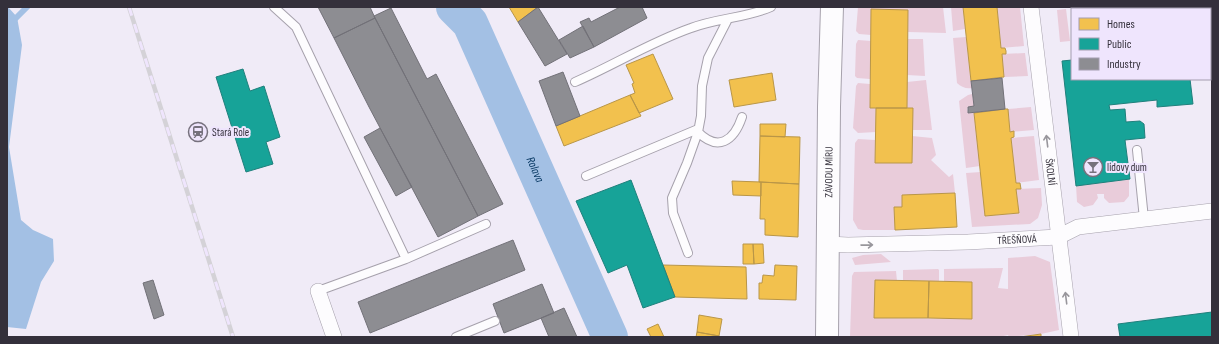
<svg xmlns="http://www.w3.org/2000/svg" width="1219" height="344" font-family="'Sofia Sans Condensed',sans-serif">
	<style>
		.green { fill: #e9ccda }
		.water { fill: #a3c0e4 }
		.homes { fill: #f2c14e; stroke: #b99648 }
		.public { fill: #17a398; stroke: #20807c }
		.industry { fill: #8d8d92; stroke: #727178 }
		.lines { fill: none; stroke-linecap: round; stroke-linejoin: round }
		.stream { stroke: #a3c0e4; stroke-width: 6 }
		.river { stroke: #a3c0e4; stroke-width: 36 }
		.service-casing { stroke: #a6a1ac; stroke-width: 10 }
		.minor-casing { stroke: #a6a1ac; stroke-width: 16 }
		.secondary-casing { stroke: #a6a1ac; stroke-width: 24 }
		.service { stroke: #fdfcfe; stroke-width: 8 }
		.minor { stroke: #fdfcfe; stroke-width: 15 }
		.secondary { stroke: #fdfcfe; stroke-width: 22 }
		.rail-casing { stroke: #d4d2d7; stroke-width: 4.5 }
		.rail { stroke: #efe5fd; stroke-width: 3; stroke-dasharray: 9; stroke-linecap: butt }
		.oneway { stroke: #98969c }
		.labels { text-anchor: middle; stroke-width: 4; stroke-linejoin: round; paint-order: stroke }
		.poi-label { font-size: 11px; fill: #34303b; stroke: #efe5fd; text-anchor: start }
		.street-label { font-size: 11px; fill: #34303b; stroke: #efe5fd }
		.water-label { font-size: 12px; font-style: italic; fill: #02335e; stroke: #efe5fd }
	</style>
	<rect width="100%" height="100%" fill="#f0ebf7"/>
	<path class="green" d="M858,7H943L946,33L908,32V10L871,35L859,34L856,31Z
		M951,7H963L965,29L953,31Z
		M997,7H1020L1024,46L1001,48Z
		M1066,9L1070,41L1060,42L1057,10Z
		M966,37L972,88C966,89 961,87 957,83L953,38Z
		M908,39H923L925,76L907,75Z
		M858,40L871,41L870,79L857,78L855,76L856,44Z
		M1025,53L1028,76L1004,77L1002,54Z
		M926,80L932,130H913L907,108V82Z
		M858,83L870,84V107L876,108V132L858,133L853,128L856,86Z
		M972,94L974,106L968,107L967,109L968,113H974L980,166L966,168L959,101L968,95Z
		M1031,107L1034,130L1010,132L1008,109Z
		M912,136L932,138L936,155L931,160L949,177L953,174L955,193L902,196V207L894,208L895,230H863L858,229L853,220L855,143L858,139L875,140V163H911Z
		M1034,136L1039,180L1016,183L1011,138Z
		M981,172L986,216L1019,213L1016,189L1041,188L1042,205L1038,218L1030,224L972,227L966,173Z
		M1129,179V196L1124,202L1109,203L1104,198V194H1097L1098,198L1093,205L1084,207L1077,202L1076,185Z
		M881,254L891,262L855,265L852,258L863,255Z
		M1035,256L1050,262L1059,330L1041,334L1009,337L1008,335L999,337H850L852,276L854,272L896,271L897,281H875L874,318L971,319L972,282L944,281V269L1003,268L998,288L1008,289V258Z
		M938,269L939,270V281H903V270Z"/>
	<path class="water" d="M7,7H8L17,17L22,45L9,147L21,220L33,230L53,239L54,261L41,282L26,329L7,327Z"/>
	<path class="homes" d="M509,7H538L518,22Z
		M963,7H997L1001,48H1005L1006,51V54H1002L1004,77L971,81Z
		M871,9L908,10L907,108H870Z
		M653,54L673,99L639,113L630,95L635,93L632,84L634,83L626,65Z
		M772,73L776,100L734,107L729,80Z
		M630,95L641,116L564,146L556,126Z
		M876,108H913L912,163H875Z
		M1005,109H1008L1010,132L1014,131V137L1011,138L1016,183H1020L1021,189H1016L1019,213L985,216L974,113Z
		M760,124H786L785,137L760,136Z
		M760,136L800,137L799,184L759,182Z
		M732,181L761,182V196L733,195Z
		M761,182L799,184L798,237L765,235V219H760Z
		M955,193L957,227L895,230L894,207H902V195Z
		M743,244H753L754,264H743Z
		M753,244H763L764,263L754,264Z
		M663,265L746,267L747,299L675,297Z
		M775,265L797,266L796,300L759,299V283H762L763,275L774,276Z
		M875,280L929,281L928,318H874Z
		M929,281L972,282V319L928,318Z
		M699,315L722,319L719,336L697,332Z
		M658,324L664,337H651L647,329Z
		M697,332L719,336V337H696Z
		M1041,334V337H1020Z"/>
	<path class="public" d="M1076,7H1138V9H1076Z
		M1072,60V79H1190L1193,104L1157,107V100L1109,105L1110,110L1125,109L1126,122L1140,121L1144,124L1145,138L1125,140L1130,179L1076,186L1062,61Z
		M243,69L250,91L264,86L280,137L266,142L273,164L246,172L216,77Z
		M631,180L675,297L643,308L627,265L608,273L576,201Z
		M1212,312V337H1120L1118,324Z"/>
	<path class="industry" d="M318,7H370L375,18L334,38Z
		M538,7L567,54L545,66L518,22Z
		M620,7H642L647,18L594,47L580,22L589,18L591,22Z
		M391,8L427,79L436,74L503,204L478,216L375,18L374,16Z
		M375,18L478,216L438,237L369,107L334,38Z
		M583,26L594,47L570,58L559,40Z
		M563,72L580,116L556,126L539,81Z
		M1002,78L1005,109L968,113V107L974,106L971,81Z
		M380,128L412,187L396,196L364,137Z
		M513,240L525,270L370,333L358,302Z
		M153,280L164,315L154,319L143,283Z
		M542,284L554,313L504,333L493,304Z
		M564,308L577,337H549L541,318Z"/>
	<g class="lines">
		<path class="stream" d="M7,27L27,7"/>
		<path class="river" id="s1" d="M454,7L470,23L610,337"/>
		<defs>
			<path id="service" d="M274,7L296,27L406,259
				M575,82C614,65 651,42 691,28C717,18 746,18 771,7
				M698,132C718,152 734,141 742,117
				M1137,150L1144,219
				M586,176L698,129
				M688,253L673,213L672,198L687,163L698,132L701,116L702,86L708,58L728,19
				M318,291L406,259L486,224
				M456,337L495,321"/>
			<g id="minor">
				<path id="s2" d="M1031,7L1071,337"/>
				<path id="s3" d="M828,244L848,245L968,242L1058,237L1078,227L1212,211"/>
				<path d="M318,291L334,337"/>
			</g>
			<g id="secondary">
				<path id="s4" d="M827,337L829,107L832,7"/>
			</g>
		</defs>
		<use href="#service" class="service-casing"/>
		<use href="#minor" class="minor-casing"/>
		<use href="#secondary" class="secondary-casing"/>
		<use href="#service" class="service"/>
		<use href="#minor" class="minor"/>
		<use href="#secondary" class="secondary"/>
		<defs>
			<path id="rail" d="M129,7L233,337"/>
		</defs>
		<use href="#rail" class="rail-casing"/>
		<use href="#rail" class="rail"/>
	</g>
	<defs><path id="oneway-shaft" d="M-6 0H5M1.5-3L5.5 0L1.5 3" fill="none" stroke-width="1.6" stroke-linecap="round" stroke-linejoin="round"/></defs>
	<g class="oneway">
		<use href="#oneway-shaft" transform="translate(1047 141) rotate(-97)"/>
		<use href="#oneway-shaft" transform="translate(867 245) rotate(-1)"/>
		<use href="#oneway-shaft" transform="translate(1066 298) rotate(-97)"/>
	</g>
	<defs>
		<symbol id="station-ring" viewBox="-11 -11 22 22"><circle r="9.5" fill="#efe5fd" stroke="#76717d" stroke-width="1.5"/><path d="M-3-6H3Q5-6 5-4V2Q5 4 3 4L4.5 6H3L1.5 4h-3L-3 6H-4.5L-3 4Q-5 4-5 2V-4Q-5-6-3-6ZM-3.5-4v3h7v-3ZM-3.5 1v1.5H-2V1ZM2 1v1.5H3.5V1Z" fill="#76717d"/></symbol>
		<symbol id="bar-ring" viewBox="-11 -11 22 22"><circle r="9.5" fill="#efe5fd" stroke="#76717d" stroke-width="1.5"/><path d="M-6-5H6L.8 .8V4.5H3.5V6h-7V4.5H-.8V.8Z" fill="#76717d"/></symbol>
	</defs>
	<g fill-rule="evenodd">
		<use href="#station-ring" x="187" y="121" width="22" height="22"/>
		<use href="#bar-ring" x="1082" y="156" width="22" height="22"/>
	</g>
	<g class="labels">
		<g class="poi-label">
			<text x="212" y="136">Stará Role</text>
			<text x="1107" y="171">lidovy dum</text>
		</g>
		<g class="street-label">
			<text dy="4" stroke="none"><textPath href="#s4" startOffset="165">ZÁVODU MÍRU</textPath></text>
			<text dy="4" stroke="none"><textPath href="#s2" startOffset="166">ŠKOLNÍ</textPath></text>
			<text dy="4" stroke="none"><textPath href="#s3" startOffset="189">TŘEŠŇOVÁ</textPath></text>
		</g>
		<g class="water-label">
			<text dy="4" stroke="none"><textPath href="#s1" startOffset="183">Rolava</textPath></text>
		</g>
	</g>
	<rect width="1219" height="344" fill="none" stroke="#34303b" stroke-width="16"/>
	<rect x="1071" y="8" width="140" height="72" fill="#efe5fd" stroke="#a49daf"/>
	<rect x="1079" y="18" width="20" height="12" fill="#f2c14e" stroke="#a49daf"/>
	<text x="1107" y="28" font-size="12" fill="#34303b">Homes</text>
	<rect x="1079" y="38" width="20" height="12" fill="#17a398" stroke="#a49daf"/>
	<text x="1107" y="48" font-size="12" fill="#34303b">Public</text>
	<rect x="1079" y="58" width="20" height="12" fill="#8d8d92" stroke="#a49daf"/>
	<text x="1107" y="68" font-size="12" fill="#34303b">Industry</text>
</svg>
